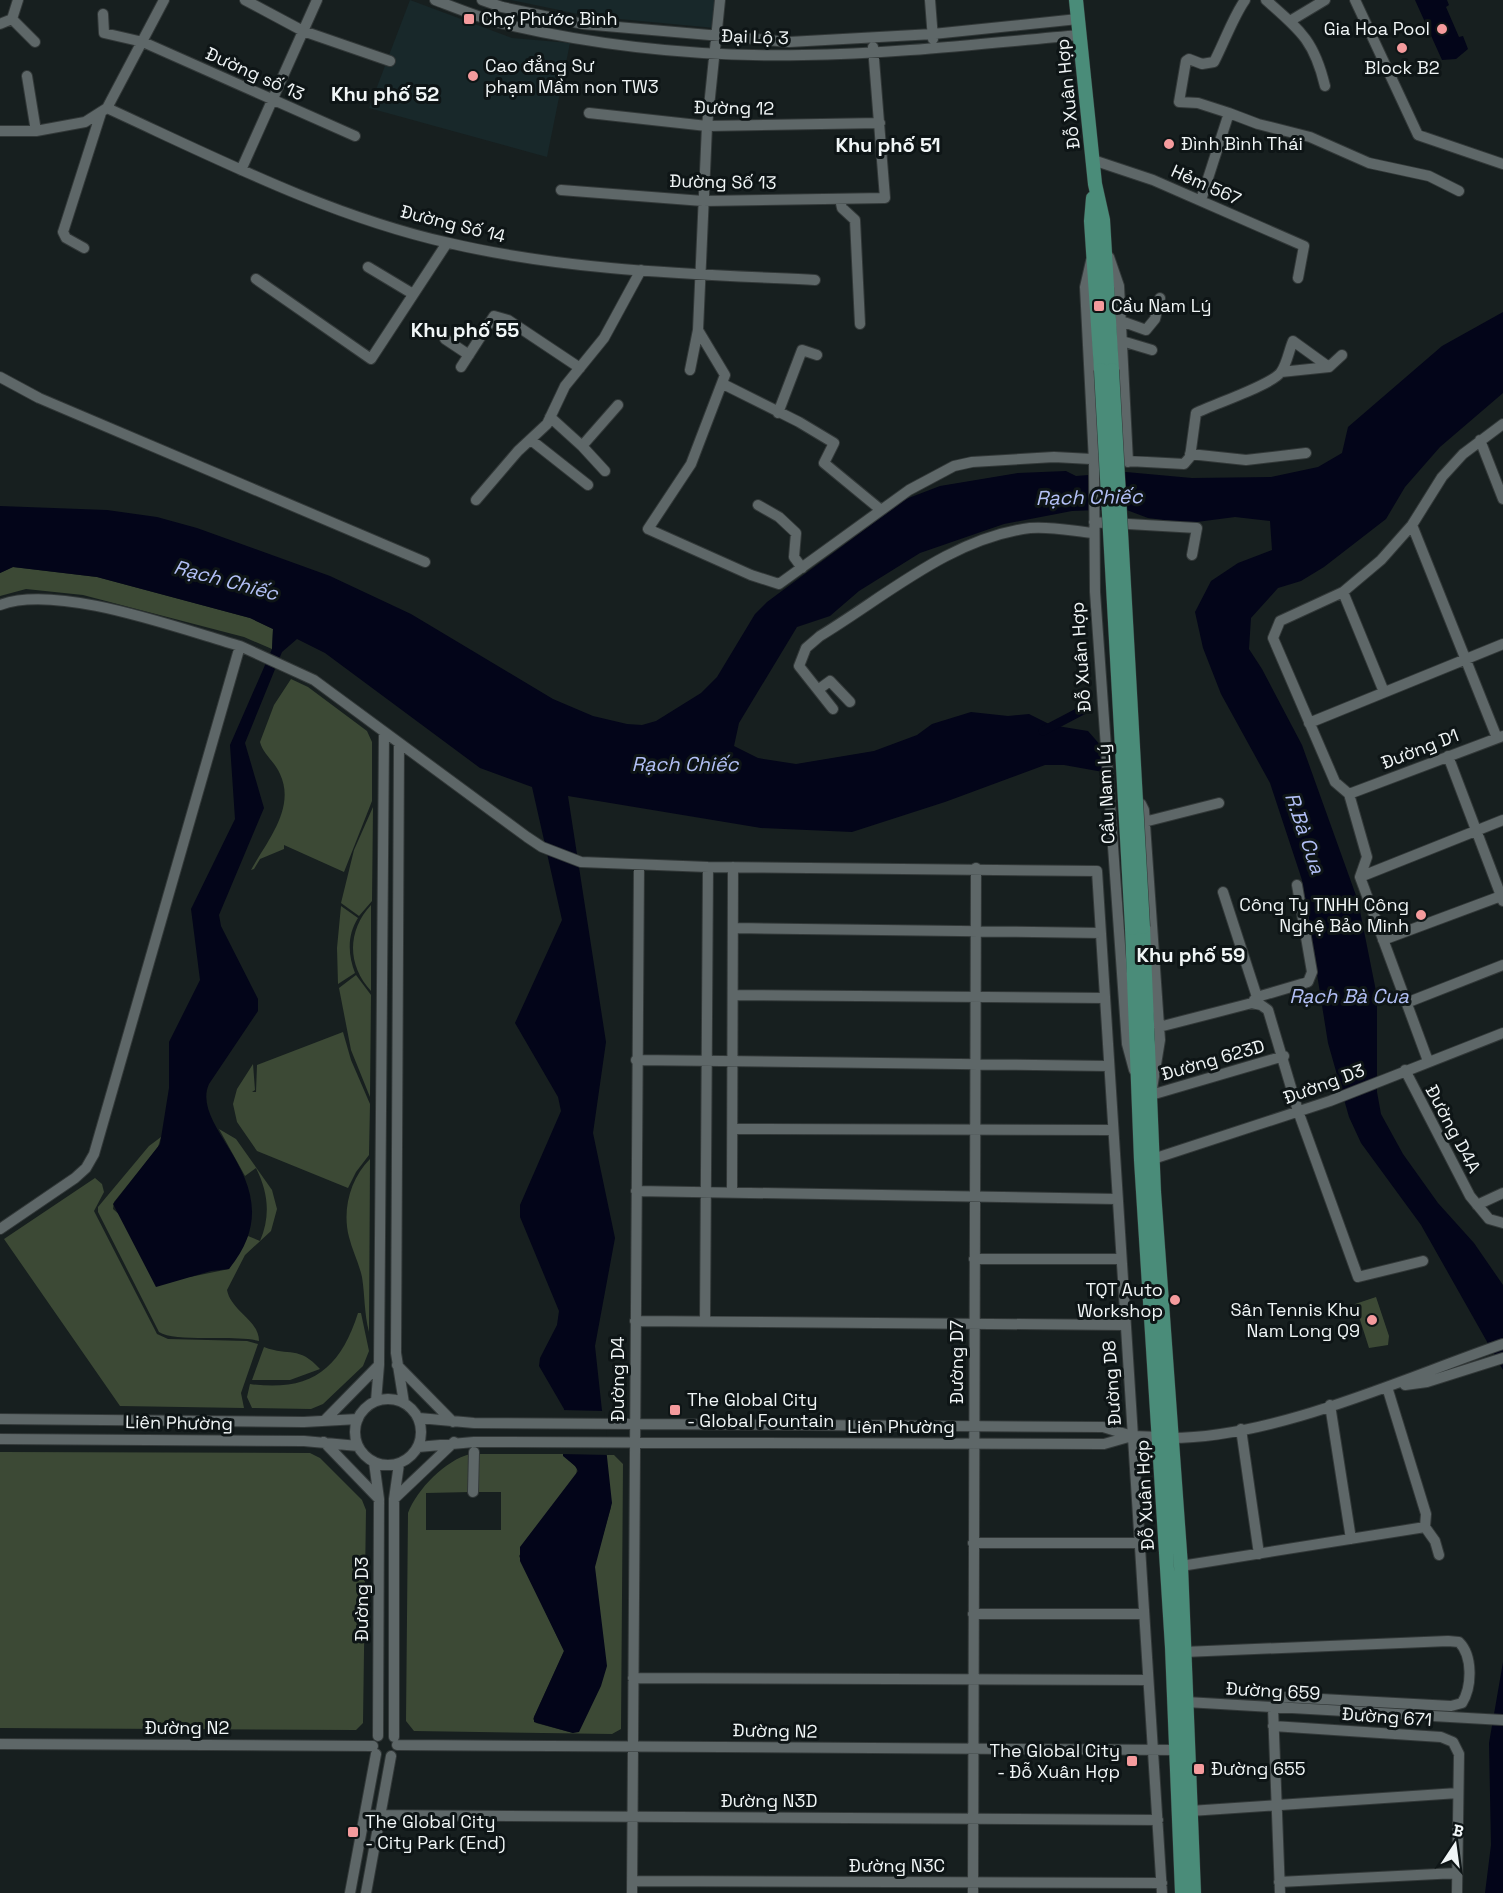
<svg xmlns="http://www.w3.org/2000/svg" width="1503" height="1893" font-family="'Space Grotesk',sans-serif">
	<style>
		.built { fill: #18282a }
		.green { fill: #3c4935 }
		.water { fill: #030519 }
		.pier { fill: #171f1f }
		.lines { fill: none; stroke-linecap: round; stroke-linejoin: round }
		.canal { stroke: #030519; stroke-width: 9 }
		.minor-casing { stroke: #323838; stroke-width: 12 }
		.major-casing { stroke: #323838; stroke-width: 15 }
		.minor { stroke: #5e6768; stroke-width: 10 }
		.major { stroke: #4a8c79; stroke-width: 14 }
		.major-bridge-casing { stroke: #323838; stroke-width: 15; stroke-linecap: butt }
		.major-bridge { stroke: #4a8c79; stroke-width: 14 }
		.poi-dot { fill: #f59b9d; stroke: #0e1516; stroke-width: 2 }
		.labels { text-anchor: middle; stroke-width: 6; stroke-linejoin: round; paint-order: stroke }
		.poi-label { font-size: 18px; fill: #f0f5f6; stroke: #0e1516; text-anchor: start }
		.street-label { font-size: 18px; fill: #f0f5f6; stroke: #0e1516 }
		.neighbourhood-label { font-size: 20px; font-weight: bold; fill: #f0f5f6; stroke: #0e1516 }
		.water-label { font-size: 20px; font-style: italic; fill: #b3c0f6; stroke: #0e1516 }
	</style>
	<rect width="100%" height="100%" fill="#171f1f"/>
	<path class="built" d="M410,0L512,38L570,43L547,157L369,108Z
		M511,0H717L715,28L588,16Z"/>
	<path class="green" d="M13,567L97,577L250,618L273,629L272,649L244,637L83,595L26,589L0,596V573Z
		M291,679L308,687L367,731L372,742V801L344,872L284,845V849L260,859L254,869L251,870C267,841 296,808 280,774C275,762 263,754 260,742L274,705Z
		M373,807L372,901L359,916L341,903L354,850Z
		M371,905V991C347,965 347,931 371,905Z
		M341,906L358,918C347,935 348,955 355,973L338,984L337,948Z
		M356,975L371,995L370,1097L351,1050L339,988Z
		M343,1032L351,1060L370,1104L369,1155L356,1172L348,1188L257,1151L237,1122L233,1104L237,1089L253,1064L255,1090L252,1092H256L257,1065Z
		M219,1129L236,1139L272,1190L277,1209L271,1231L245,1255L227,1290C231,1311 259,1320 259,1341C233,1334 175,1343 159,1332L98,1212V1207L149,1146L161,1137L158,1147L114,1202L113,1209L190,1277L229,1269L248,1236L260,1241C271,1215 268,1192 256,1168L245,1176Z
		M370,1159L369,1332C364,1312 365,1296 362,1277C359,1263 352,1250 349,1237C342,1210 350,1179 370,1159Z
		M95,1178L102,1184L104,1192L94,1211L157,1334L168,1339L247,1341L258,1344L241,1393L244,1408L120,1406L4,1239Z
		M1376,1297L1389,1336L1388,1345L1369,1348L1355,1304Z
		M358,1313H361L369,1351L363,1366L323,1404L311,1409L252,1408L247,1397L250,1384C310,1392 340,1370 358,1313Z
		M264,1347C290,1357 298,1345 320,1369L290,1380H252Z
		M0,1452L310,1453L320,1458L362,1500L366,1510L363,1723L356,1730L0,1728Z
		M470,1454L471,1492L426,1493V1530H501V1492H476L475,1454H563L577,1468L576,1477L519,1556L564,1651L533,1719L536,1723L573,1733L595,1563L611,1507L606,1455H614L623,1464L621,1729L612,1734L414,1731L406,1721L408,1513C417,1489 446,1460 470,1454Z"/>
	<path class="water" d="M1415,0H1447L1449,5L1446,7L1459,37L1463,36L1468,49L1456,59L1442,60Z
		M1503,312V393L1440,447L1405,487L1386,519L1324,567L1301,581L1278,588L1251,618L1249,649L1262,669L1302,745L1358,901L1377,996V1092L1381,1114L1403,1154L1438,1203L1474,1243L1503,1285V1370L1421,1225L1361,1143L1349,1117L1328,1043L1302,880L1270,783L1221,694L1203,648L1195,612L1211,581L1238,563L1272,550L1270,521L1235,517L1189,523L1148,518L1124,509L1072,511L1004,524L920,553L859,591L830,616L797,627L739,723L734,746L758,758L796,764L874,751L917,735L932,724L971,712L1008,716L1029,714L1051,725L1088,731L1102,747L1103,772L1064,765H1045L945,802L852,832L761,828L568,796L606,1042L593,1133L615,1238L595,1346L612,1503L595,1567L607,1666L601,1686L579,1732L573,1733L534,1722V1717L564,1651L520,1561V1547L578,1471L575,1466L563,1456L564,1409L539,1366L540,1358L557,1325L559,1311L520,1217V1205L561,1111L558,1097L515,1023L562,920L532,787L480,768L325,653L297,639L282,652L245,743L264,808L219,915L221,926L258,999V1011L209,1084C188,1131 298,1184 229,1269L211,1271L156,1287L113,1204L160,1144L169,1088V1042L200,980L191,909L235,819L230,745L272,649L273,629L250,618L97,577L13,567L0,573V506L107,510L157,517L197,528L330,576L411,614L553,699L593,716L627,724L642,725L656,721L701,693L717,677L755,614L767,602L906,499L940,486L1018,473L1066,471L1076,476L1126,472L1192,478L1271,477L1318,467L1342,453L1348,427L1442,346Z
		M1503,1662V1893H1485L1491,1845L1489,1743Z"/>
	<path class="pier" d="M561,1410L604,1411L609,1455L561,1454Z"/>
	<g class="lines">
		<path class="canal" d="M1043,731L1083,710"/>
		<defs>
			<path id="minor" d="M245,0L303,31L390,61
				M435,0C456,8 478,17 500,23C597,46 702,57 803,55C895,54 988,43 1080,35
				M482,0L502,7L583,24L789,42L933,34L1078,19
				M720,0L707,126L698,330L725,375L691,464L648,529L751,575L779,584L909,490L954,466L972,462L1054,457L1184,464L1190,457L1196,413C1214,404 1272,385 1281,372C1287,364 1289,350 1293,341L1329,367
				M930,0L933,39
				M1266,0C1300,30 1314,40 1325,86
				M1355,0L1418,135L1503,164
				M103,14L104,33L143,42L355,136
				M12,19L35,42
				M1290,21L1325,0
				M0,24L12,19L18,0
				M27,76L36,131
				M107,108C218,159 329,216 449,243C568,271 693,274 815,280
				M589,113L707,126L880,123
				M1229,113L1258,124L1310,137L1369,163L1429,176L1459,191
				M0,131H36L85,122L107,108L164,0
				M1093,160L1153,180L1304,246L1298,278
				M241,170L317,0
				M561,190L703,201L885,198L873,47
				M840,199L842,208L855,220L860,324
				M1201,200L1229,113L1198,103L1179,102L1186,61L1189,59L1202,64L1214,62C1224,43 1233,17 1245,0
				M84,248L66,238L63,232L101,113
				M1109,257L1119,286L1128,462
				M1091,261L1085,287L1094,461L1095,592L1127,1044L1134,1070
				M368,267L413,294
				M256,279L371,359L447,243
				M1121,321L1146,330L1155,319L1160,298
				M445,339L469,355
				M1122,341L1152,350
				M461,367L494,316L508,320L580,368
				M690,370L698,330
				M1281,372L1329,367L1342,355
				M0,377L39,398L425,562
				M723,384L799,422L834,443L824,463L881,510
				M778,413L802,350L817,355
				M550,417L582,446L618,405
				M531,440L588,485
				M1480,440L1503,499
				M582,446L605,471
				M1190,454L1246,460L1306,453
				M476,500L518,451L547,424L565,386L604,338L641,270
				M758,505L779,517L796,533L794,557L802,568
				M1094,522L1197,528L1192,555
				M1412,525L1497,738
				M1343,592L1384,692
				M0,605C57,583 180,629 240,646L314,680L527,837L542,847L581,862L708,867L1097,871L1162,1893
				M819,689L830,681L850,702
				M833,709L799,666L806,648L820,636C886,596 951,538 1030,528C1050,526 1073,531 1094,533
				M1309,723L1503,644
				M399,743L396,1353L404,1403
				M1448,756L1503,901
				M1349,794L1503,736
				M1135,801L1141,804L1144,810L1160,1040L1151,1095L1284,1056
				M1144,822L1219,803
				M1360,877L1503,820
				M1223,892L1257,997L1254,1000
				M734,928L1101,933
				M1383,940L1501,896
				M733,995L1105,998
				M1257,997L1308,982L1312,972L1297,885
				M1406,1003L1503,965
				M1159,1027L1252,1003L1261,1005L1268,1010L1298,1111L1358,1277L1423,1261
				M636,1060L1109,1066
				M1428,1061L1360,877L1367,857L1349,794L1335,782L1273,638L1280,621L1343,592L1381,560L1412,525L1442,477L1463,454L1503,424
				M1405,1070L1470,1196L1489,1219L1503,1223
				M733,1129L1113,1130
				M1153,1159L1330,1101L1503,1033
				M636,1191L1117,1199
				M732,1193L733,867
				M1477,1205L1503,1193
				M0,1229L75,1178L86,1168L94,1154L240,646
				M974,1259H1121
				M635,1321L1125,1325
				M705,1322L708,867
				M397,1365L453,1422
				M1405,1385L1427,1382L1503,1358
				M1387,1387L1426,1514L1425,1527
				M355 1432a33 33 0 1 1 66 0a33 33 0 1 1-66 0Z
				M376,1401L379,1365L384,732
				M1330,1405L1351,1539
				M419,1418L474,1423L1103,1427L1132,1436L1160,1437
				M0,1419L304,1422L358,1419
				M324,1421L379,1365
				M1241,1429L1259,1554
				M1171,1438C1276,1438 1404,1378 1503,1344
				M0,1439L304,1441L358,1446
				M324,1442L379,1499
				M418,1447L474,1442L1104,1444L1132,1436
				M374,1462L379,1499L378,1736
				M473,1492L474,1452
				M394,1499L454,1442
				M973,1543H1139
				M1181,1566L1425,1527L1435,1541L1439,1555
				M973,1614H1144
				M1184,1652L1448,1641L1459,1642C1473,1656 1472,1687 1462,1703L1451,1706L1284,1697L1277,1699L1273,1708L1280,1893
				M633,1678L1148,1680
				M1186,1702L1503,1720
				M1273,1726L1441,1737L1453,1742L1459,1754L1457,1893
				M394,1737V1499L399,1464
				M0,1744L373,1746
				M397,1745L1176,1750
				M1190,1811L1458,1793
				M365,1815L1158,1820
				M632,1881L1162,1883
				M1279,1882L1457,1873
				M350,1893L376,1754
				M366,1893L391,1756
				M632,1893L639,866
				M973,1893L976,868"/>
			<path id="major" d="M1076,0L1095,184L1103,220L1112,370
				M1093,198L1091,221L1101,370
				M1143,927L1154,1192L1181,1566L1194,1893
				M1132,928L1141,1160L1172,1647L1182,1893"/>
		</defs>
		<use href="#minor" class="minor-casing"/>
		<use href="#major" class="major-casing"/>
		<use href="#minor" class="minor"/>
		<use href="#major" class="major"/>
		<defs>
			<path id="major-bridge" d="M1101,370L1132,928
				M1112,370L1143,927"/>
		</defs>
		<use href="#major-bridge" class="major-bridge-casing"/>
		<use href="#major-bridge" class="major-bridge"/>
	</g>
	<g class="poi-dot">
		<rect x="463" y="13" width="12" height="12" rx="3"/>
		<circle cx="1442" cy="29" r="6"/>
		<circle cx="1402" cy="48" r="6"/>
		<circle cx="473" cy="76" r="6"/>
		<circle cx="1169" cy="144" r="6"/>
		<rect x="1093" y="300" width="12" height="12" rx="3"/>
		<circle cx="1421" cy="915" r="6"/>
		<circle cx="1175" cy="1300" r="6"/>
		<circle cx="1372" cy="1320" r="6"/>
		<rect x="669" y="1404" width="12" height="12" rx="3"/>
		<rect x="1126" y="1755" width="12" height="12" rx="3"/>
		<rect x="1193" y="1763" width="12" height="12" rx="3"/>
		<rect x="347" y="1826" width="12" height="12" rx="3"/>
	</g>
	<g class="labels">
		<g class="poi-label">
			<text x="481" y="25">Chợ Phước Bình</text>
			<text x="1430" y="35" text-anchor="end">Gia Hoa Pool</text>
			<text x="485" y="72">Cao đẳng Sư<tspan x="485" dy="21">phạm Mầm non TW3</tspan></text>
			<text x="1402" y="74" text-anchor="middle">Block B2</text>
			<text x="1181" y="150">Đình Bình Thái</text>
			<text x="1111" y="312">Cầu Nam Lý</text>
			<text x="1409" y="911" text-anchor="end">Công Ty TNHH Công<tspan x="1409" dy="21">Nghệ Bảo Minh</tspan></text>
			<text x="1163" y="1296" text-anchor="end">TQT Auto<tspan x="1163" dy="21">Workshop</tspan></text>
			<text x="1360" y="1316" text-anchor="end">Sân Tennis Khu<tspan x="1360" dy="21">Nam Long Q9</tspan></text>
			<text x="687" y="1406">The Global City<tspan x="687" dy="21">- Global Fountain</tspan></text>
			<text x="1120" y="1757" text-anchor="end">The Global City<tspan x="1120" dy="21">- Đỗ Xuân Hợp</tspan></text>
			<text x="1211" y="1775">Đường 655</text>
			<text x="365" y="1828">The Global City<tspan x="365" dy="21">- City Park (End)</tspan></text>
		</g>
		<g class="street-label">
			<text transform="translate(755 37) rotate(2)" y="6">Đại Lộ 3</text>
			<text transform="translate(255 74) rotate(24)" y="6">Đường số 13</text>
			<text transform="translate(1068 94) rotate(-96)" y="6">Đỗ Xuân Hợp</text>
			<text transform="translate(734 108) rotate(1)" y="6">Đường 12</text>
			<text transform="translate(723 182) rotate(1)" y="6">Đường Số 13</text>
			<text transform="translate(1206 185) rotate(24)" y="6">Hẻm 567</text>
			<text transform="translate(453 224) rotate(14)" y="6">Đường Số 14</text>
			<text transform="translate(1081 657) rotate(-94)" y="6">Đỗ Xuân Hợp</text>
			<text transform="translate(1420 749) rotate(-21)" y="6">Đường D1</text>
			<text transform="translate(1106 794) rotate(-93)" y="6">Cầu Nam Lý</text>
			<text transform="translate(1213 1060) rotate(-16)" y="6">Đường 623D</text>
			<text transform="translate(1324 1084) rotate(-20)" y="6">Đường D3</text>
			<text transform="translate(1453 1129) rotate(62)" y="6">Đường D4A</text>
			<text transform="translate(957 1362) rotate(-90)" y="6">Đường D7</text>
			<text transform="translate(618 1379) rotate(-90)" y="6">Đường D4</text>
			<text transform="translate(1112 1383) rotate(-94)" y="6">Đường D8</text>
			<text transform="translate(179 1423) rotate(1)" y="6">Liên Phường</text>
			<text x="901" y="1433">Liên Phường</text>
			<text transform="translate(1145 1495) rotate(-93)" y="6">Đỗ Xuân Hợp</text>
			<text transform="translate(362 1599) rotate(-90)" y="6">Đường D3</text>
			<text transform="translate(1273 1691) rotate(3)" y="6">Đường 659</text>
			<text transform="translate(1387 1717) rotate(4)" y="6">Đường 671</text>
			<text x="187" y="1734">Đường N2</text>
			<text transform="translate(775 1731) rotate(1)" y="6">Đường N2</text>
			<text x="769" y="1807">Đường N3D</text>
			<text x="897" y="1872">Đường N3C</text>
		</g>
		<g class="neighbourhood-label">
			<text x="385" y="101">Khu phố 52</text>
			<text x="888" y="152">Khu phố 51</text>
			<text x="465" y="337">Khu phố 55</text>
			<text x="1191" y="962">Khu phố 59</text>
		</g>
		<g class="water-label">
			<text transform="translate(1089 497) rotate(-1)" y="7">Rạch Chiếc</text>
			<text transform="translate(226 580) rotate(15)" y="7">Rạch Chiếc</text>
			<text x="685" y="771">Rạch Chiếc</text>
			<text transform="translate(1305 833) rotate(71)" y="7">R.Bà Cua</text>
			<text x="1349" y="1003">Rạch Bà Cua</text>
		</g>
	</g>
	<g transform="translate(1455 1845) rotate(13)" stroke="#0e1516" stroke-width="4.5" paint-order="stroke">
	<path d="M0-4.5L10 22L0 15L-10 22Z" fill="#f0f5f6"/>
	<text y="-9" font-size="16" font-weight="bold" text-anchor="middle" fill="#f0f5f6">B</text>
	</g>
</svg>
